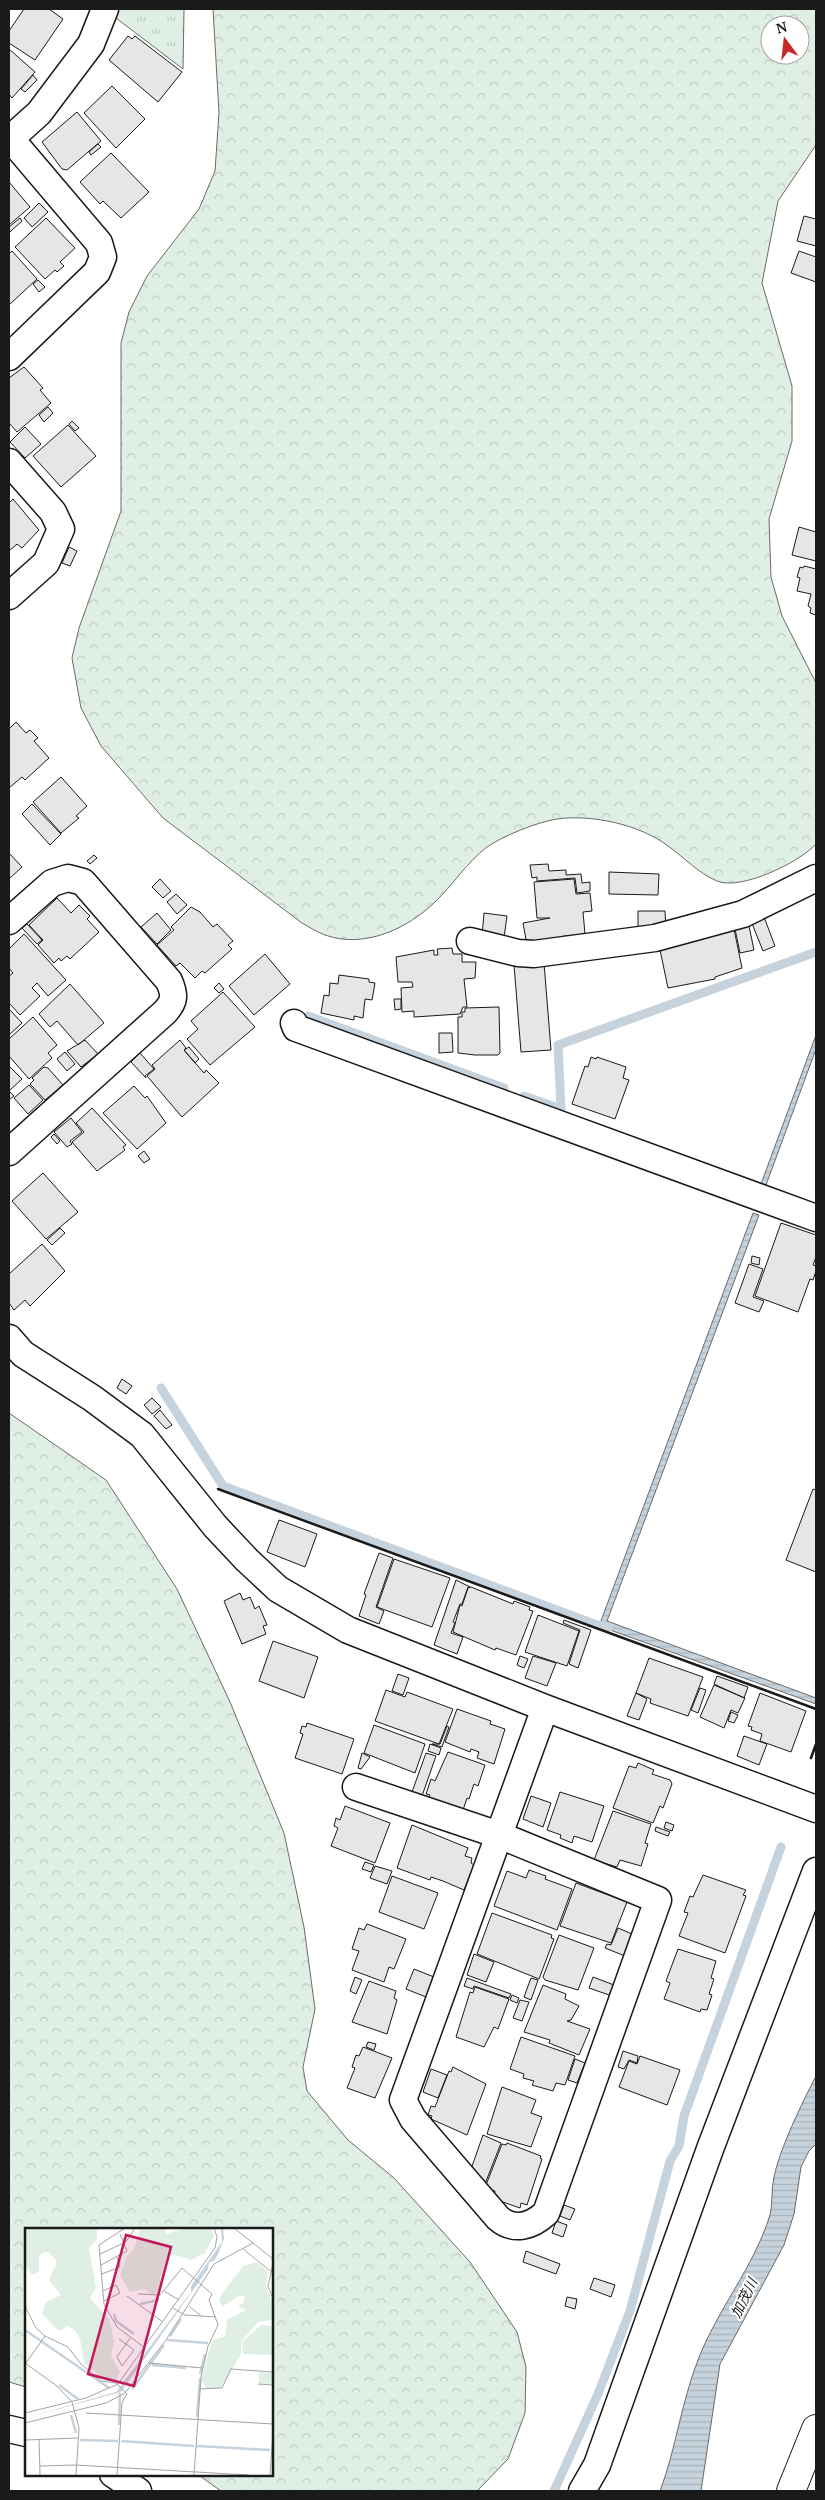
<svg xmlns="http://www.w3.org/2000/svg" width="825" height="2500" font-family="'PT Serif','Noto Sans JP',serif">
	<style>
		.forest { fill: url(#forest-crowns); stroke: #6a6a6a; fill-rule: evenodd }
		.park { fill: url(#park-tufts); stroke: #6a6a6a }
		.water { fill: url(#water-rules); stroke: #6a6a6a }
		.lines { fill: none; stroke-linecap: round; stroke-linejoin: round }
		.stream { stroke: #c6d2dc; stroke-width: 9 }
		.building { fill: #e6e6e6; stroke: #1a1a1a }
		.minor-casing { stroke: #1a1a1a; stroke-width: 29 }
		.tertiary-casing { stroke: #1a1a1a; stroke-width: 30 }
		.minor { stroke: #fff; stroke-width: 26 }
		.tertiary { stroke: #fff; stroke-width: 28 }
		.wall { stroke: #1a1a1a; stroke-width: 2.5 }
		.labels { text-anchor: middle; stroke-width: 4; stroke-linejoin: round; paint-order: stroke }
		.water-label { font-size: 14px; font-style: italic; fill: #1a1a1a; stroke: #fff }
		.inset-river { fill: none; stroke: #c6d2dc; stroke-width: 2.5 }
		.inset-road { fill: none; stroke: #a3a3a3; stroke-width: 1 }
		.view { fill: #c2185b; fill-opacity: 0.15; stroke: #c2185b; stroke-width: 2.5 }
		.inset-edge { fill: none; stroke: #1a1a1a; stroke-width: 2.5 }
	</style>
	<defs>
		<pattern id="forest-crowns" width="20" height="18" patternUnits="userSpaceOnUse" patternTransform="scale(1.25)"><rect width="20" height="18" fill="#e0efe3"/><path d="M2 6a3 3 0 1 1 6 0M12 15a3 3 0 1 1 6 0" fill="none" stroke="#c0ccc2"/></pattern>
		<pattern id="park-tufts" width="24" height="20" patternUnits="userSpaceOnUse" patternTransform="scale(1.25)"><rect width="24" height="20" fill="#e0efe3"/><path d="M3 7l-1-3M5 7V3M7 7l1-3M15 17l-1-3M17 17v-4M19 17l1-3" fill="none" stroke="#c0ccc2"/></pattern>
		<pattern id="water-rules" width="6" height="5" patternUnits="userSpaceOnUse" patternTransform="scale(1.25)"><rect width="6" height="5" fill="#c6d2dc"/><path d="M0 2.5h6" fill="none" stroke="#aab4bc"/></pattern>
	</defs>
	<rect width="100%" height="100%" fill="#fff"/>
	<path class="forest" d="M213,9H816V145L778,201L762,283L792,386V441L769,519L771,577L782,616L816,683V844C800,862 741,891 717,881C698,873 685,858 668,846C641,825 592,814 557,819C537,822 503,836 487,847C467,862 453,885 435,902C407,929 364,949 325,935C317,932 309,927 302,923L163,818L101,746L81,708L72,658L79,628L121,511V343L129,312L147,276L199,209L215,171L219,113ZM770,25H800V55H770Z
		M9,1413L106,1480L177,1589L230,1702L284,1833L304,1927L315,2009L303,2067L307,2091L348,2140L394,2178L470,2262L517,2332L526,2367L525,2413L508,2459L477,2491H221L197,2474H271V2229H26V2387L9,2382Z"/>
	<path class="park" d="M119,9H184L183,69L116,18Z"/>
	<path class="water" d="M816,1035V1049L766,1185L761,1184Z
		M753,1213L759,1215L607,1621L816,1698V1704L599,1626Z
		M816,2076V2144L809,2151L801,2167L794,2214L784,2245L720,2364L701,2491H660C676,2449 681,2403 698,2360C717,2310 754,2267 770,2215C773,2203 771,2190 774,2177C780,2148 802,2103 816,2076Z"/>
	<g class="lines">
		<path class="stream" d="M308,1016L504,1088
			M524,1096L561,1109L558,1045L816,952
			M161,1388L223,1486L597,1625L609,1627
			M554,2491L598,2394L630,2311L670,2161L679,2146L684,2116L781,1847"/>
	</g>
	<path class="building" d="M24,9H49L63,19L35,60L9,43V31Z
		M128,36L132,39L135,36L182,72L158,102L109,60Z
		M9,49L35,72L12,98L9,94Z
		M33,75L37,80L25,92L21,89Z
		M112,86L145,119L116,148L84,113Z
		M77,112L101,141L67,170L62,169L42,142Z
		M98,144L101,147L91,155L89,152Z
		M111,153L149,192L121,218L103,201L100,204L80,182Z
		M9,182L30,207L9,225Z
		M39,203L48,212L32,227L24,218Z
		M804,216L816,219V246L797,241Z
		M20,218L22,221L10,232L9,227Z
		M46,218L75,248L60,262L64,266L57,272L55,270L45,279L15,247Z
		M12,251L37,279L9,305V254Z
		M799,251L816,257V282L791,273Z
		M38,280L45,287L39,292L33,284Z
		M24,367L43,388L40,390L51,403L17,432L9,423V378Z
		M48,407L53,413L44,422L39,415Z
		M72,421L79,428L75,431L69,424Z
		M68,425L96,456L61,487L33,456Z
		M25,427L41,444L25,458L10,442Z
		M13,499L39,530L22,548L17,544L9,551V503Z
		M799,527L816,532V561L792,555Z
		M69,547L77,551L70,566L62,563Z
		M804,566L816,569V615L810,613L811,608L808,606L811,594L797,591L800,578L797,577L800,567L803,568Z
		M16,722L26,733L30,730L38,738L34,741L49,758L25,780L22,777L9,788V729Z
		M61,777L87,806L76,816L79,818L61,833L33,802Z
		M32,804L61,834L50,845L22,814Z
		M9,853L22,867L9,879Z
		M94,855L97,858L90,864L87,861Z
		M548,864L549,871L566,870V875L581,874L582,883L590,882V891L577,893L575,878L537,881V877L532,878L530,865Z
		M609,872L659,874L658,895L609,894Z
		M160,879L171,891L163,898L152,887Z
		M574,879L576,894L590,893L592,911L583,912L585,934L564,936V942L527,945L523,923L550,918H537L534,882Z
		M176,894L187,905L177,914L167,902Z
		M57,898L71,913L79,905L90,916L87,919L99,932L70,959L67,956L61,961L59,958L54,963L38,945L43,940L29,925Z
		M191,907L200,912L213,927L217,924L233,941L228,945L232,949L205,973L202,971L195,978L180,963L176,966L157,945L174,930L171,927Z
		M638,911H665L666,930H638Z
		M157,913L171,930L157,944L141,927Z
		M484,913L507,916L504,938L482,936Z
		M764,917L775,946L763,951L751,921Z
		M27,924L42,940L37,944L22,928Z
		M749,926L754,950L740,953L735,929Z
		M734,929L742,968L715,977V979L668,988L659,945Z
		M24,934L66,980L48,996L37,983L32,988L40,996L20,1015L9,1003V976L13,973L9,968V949Z
		M452,948L453,954H462V962H476L475,978L464,979L467,1007H463L460,1014L414,1017V1011L402,1012L401,988L413,987L412,982H398L396,957L434,950V955H438L437,949Z
		M265,954L290,984L254,1015L229,986Z
		M544,963L551,1050L521,1052L514,965Z
		M339,975L369,979V982L375,983L372,1000L365,999L363,1018L354,1016V1020L321,1013L324,995L329,996L330,983L338,984Z
		M219,983L224,989L219,993L214,988Z
		M70,984L104,1023L78,1045L57,1021L50,1027L39,1014Z
		M223,992L255,1027L210,1065L187,1039L198,1029L191,1021Z
		M394,999H401V1009L395,1010Z
		M499,1007L500,1053L498,1055H475L458,1053V1017H462V1012H465V1008Z
		M9,1009L22,1023L9,1035Z
		M33,1017L57,1045L48,1053L52,1058L29,1079L9,1056V1039Z
		M439,1033H452L453,1052L439,1053Z
		M85,1040L98,1054L81,1067L67,1051Z
		M180,1040L186,1048L184,1050L204,1073L206,1070L219,1083L182,1117L147,1076L155,1069L152,1065Z
		M189,1047L199,1059L195,1063L184,1050Z
		M65,1052L75,1064L67,1071L57,1059Z
		M140,1053L154,1069L145,1076L146,1078L131,1062Z
		M591,1057L596,1059L597,1057L626,1067L623,1078L629,1080L615,1119L572,1104L585,1066L588,1067Z
		M9,1066L22,1079L9,1091L14,1096L9,1100Z
		M44,1067L48,1068L63,1085L45,1100L30,1084L34,1080L32,1078Z
		M29,1085L43,1100L28,1114L14,1098Z
		M134,1086L145,1098L147,1096L166,1123L137,1149L103,1113Z
		M92,1108L126,1145L123,1147L125,1150L97,1171L72,1142L84,1132L76,1123Z
		M71,1118L82,1132L70,1141L72,1144L67,1147L54,1132Z
		M54,1134L60,1141L57,1144L51,1137Z
		M144,1151L150,1159L144,1163L138,1156Z
		M43,1173L78,1212L46,1239L12,1201Z
		M781,1223L816,1235V1257L813,1265L816,1266V1271L813,1280L810,1279L798,1312L755,1296Z
		M60,1228L65,1233L52,1245L47,1240Z
		M42,1244L65,1271L30,1306L25,1300L14,1310L9,1303V1274Z
		M752,1256L760,1258L759,1265L751,1263Z
		M749,1264L763,1269L753,1297L764,1301L759,1312L735,1303Z
		M122,1379L132,1386L126,1394L117,1388Z
		M152,1398L161,1407L152,1414L144,1405Z
		M160,1410L172,1425L166,1429L154,1416Z
		M813,1489L816,1490V1572L786,1560Z
		M279,1520L317,1534L305,1567L267,1552Z
		M379,1553L393,1558L376,1607L384,1611L379,1624L359,1616L366,1595L364,1594Z
		M394,1559L450,1578L432,1627L377,1607Z
		M456,1580L470,1587H468L462,1604H460L453,1622L455,1623L451,1633L463,1637L457,1654L434,1645Z
		M471,1587L513,1604L514,1601L530,1607L529,1610L533,1611L516,1655L496,1648L495,1650L453,1632L460,1605L462,1606L468,1588Z
		M240,1593L243,1600L250,1597L255,1609L259,1606L267,1625L263,1626L266,1634L242,1644L224,1601Z
		M538,1615L579,1631L567,1666L525,1652Z
		M564,1620L591,1630L578,1668L569,1664L580,1630L563,1623Z
		M273,1641L318,1657L304,1698L259,1681Z
		M520,1656L528,1659L524,1668L517,1665Z
		M533,1656L556,1663L547,1686L525,1678Z
		M649,1658L703,1677L688,1716L650,1703L651,1699L636,1693Z
		M398,1674L409,1678L403,1695L392,1691Z
		M717,1676L748,1687L744,1698L714,1684Z
		M714,1685L745,1698L738,1713L731,1710L724,1728L700,1717Z
		M700,1688L706,1690L698,1713L691,1710Z
		M386,1690L405,1697L407,1692L453,1709L439,1744L375,1721Z
		M636,1693L647,1699L639,1720L627,1716Z
		M760,1693L806,1711L791,1752L760,1741L762,1734L751,1730L752,1727L748,1726Z
		M457,1709L491,1721L490,1724L505,1729L494,1764L477,1758L479,1752L471,1749L470,1752L445,1742Z
		M731,1712L738,1715L734,1723L728,1721Z
		M307,1723L354,1739L342,1774L295,1758L303,1734L300,1733L302,1726L306,1727Z
		M374,1725L425,1744L415,1773L364,1753Z
		M447,1726L449,1727L442,1747L432,1744H440Z
		M744,1736L767,1744L759,1765L737,1756Z
		M430,1744L441,1748L439,1755L428,1751Z
		M448,1752L485,1765L478,1786L474,1784L469,1799L467,1798L463,1810L428,1798L430,1795L426,1794L431,1779L435,1781Z
		M362,1753L370,1757L361,1769L358,1768Z
		M426,1753L436,1756L422,1796L412,1792Z
		M638,1763L654,1770L652,1774L670,1780L672,1784L663,1808L660,1806L653,1823L613,1808L629,1766L636,1768Z
		M560,1792L604,1806L592,1842L574,1836L572,1843L560,1838L561,1835L547,1830Z
		M531,1796L551,1803L543,1827L523,1819Z
		M345,1806L390,1823L375,1863L331,1846L338,1828L334,1826L336,1818L340,1820Z
		M613,1811L651,1824L645,1843L648,1844L641,1866L620,1860L617,1867L594,1860Z
		M666,1822L674,1825L672,1831L664,1828Z
		M412,1825L468,1848L465,1856L472,1858L471,1863L474,1865L464,1890L443,1881L431,1877L430,1880L397,1868Z
		M656,1827L670,1832L668,1836L655,1831Z
		M365,1862L374,1865L371,1872L362,1869Z
		M375,1866L392,1871L387,1884L370,1878Z
		M529,1870L546,1876L545,1879L572,1889L557,1930L494,1906L507,1871L526,1878Z
		M703,1875L746,1890L743,1895L746,1896L725,1953L679,1936L688,1913L684,1912L690,1896L693,1897Z
		M392,1876L438,1893L424,1929L379,1912Z
		M576,1883L627,1902L611,1943L560,1926Z
		M492,1913L552,1935L551,1938L554,1939L539,1979L477,1954Z
		M367,1924L406,1939L394,1969L389,1967L384,1982L352,1970L359,1951L352,1949L359,1928L364,1930Z
		M618,1928L632,1934L625,1956L605,1948L607,1944L611,1945Z
		M559,1935L594,1948L578,1990L545,1980L543,1977Z
		M678,1949L716,1961L711,1978L714,1979L709,1994L712,1995L707,2010L701,2009L700,2012L664,1999L670,1983L666,1981Z
		M474,1954L494,1962L486,1982L467,1975Z
		M414,1969L434,1977L426,1997L406,1989Z
		M355,1977L362,1980L356,1994L350,1991Z
		M593,1977L614,1985L609,1995L589,1988Z
		M467,1978L511,1994L509,1998L474,1986L473,1989L464,1986Z
		M531,1978L538,1980L531,2000L524,1997Z
		M369,1981L396,1991L394,1998L397,2000L387,2034L352,2022Z
		M543,1985L566,1994L565,1999L579,2006L571,2020L567,2021L590,2029L579,2055L549,2043L550,2040L524,2032Z
		M475,1987L509,1999L498,2029L494,2027L484,2047L456,2037L470,1992L473,1993Z
		M512,1995L519,1998L517,2003L510,2000Z
		M520,2000L529,2002L522,2021L513,2018Z
		M521,2037L575,2056L565,2085L556,2083L553,2091L532,2085L534,2081L523,2078L524,2074L510,2069Z
		M368,2042L376,2044L374,2050L366,2047Z
		M363,2047L392,2058L375,2098L347,2088L355,2068L352,2067L356,2055L359,2056Z
		M623,2051L638,2056L637,2063L629,2060L624,2069L618,2067Z
		M640,2056L680,2070L667,2105L619,2087L629,2061L637,2064Z
		M575,2059L585,2063L577,2083L568,2080Z
		M453,2067L486,2084L467,2135L431,2119L432,2116L428,2115L431,2106L435,2107L449,2071L451,2072Z
		M431,2069L447,2075L438,2098L423,2092Z
		M502,2087L536,2100L531,2113L542,2117L531,2147L487,2134Z
		M483,2135L501,2143L485,2184L471,2169Z
		M507,2143L541,2156L540,2158L542,2159L527,2205L521,2203L520,2208L497,2200L498,2196L494,2195L495,2191L488,2189L489,2186L486,2185L502,2144L506,2145Z
		M564,2205L575,2209L570,2220L560,2216Z
		M556,2221L567,2225L563,2237L552,2233Z
		M526,2251L560,2264L556,2274L523,2262Z
		M594,2278L615,2285L611,2297L590,2289Z
		M567,2297L577,2299L575,2309L565,2306Z"/>
	<g class="lines">
		<defs>
			<path id="minor" d="M9,137L99,243L103,257L97,272L9,357
				M9,140L39,113L91,44L105,9
				M9,462L53,512L61,529L46,563L9,596
				M9,921L52,883L68,878L83,882L169,981C175,995 175,1001 165,1012L9,1152
				M470,941L518,953L534,954L655,938L743,914L816,878
				M294,1023L296,1028L816,1218
				M9,1338L23,1354L92,1398L142,1435L215,1526L247,1560L278,1589L348,1630L545,1708L816,1809
				M356,1787L499,1835L658,1900L546,2213C532,2226 514,2232 498,2218L413,2119L403,2100L545,1708
				M9,2429L26,2433
				M113,2474L138,2491
				M582,2491L597,2465L710,2149L816,1871"/>
			<path id="tertiary" d="M791,2491L816,2429"/>
		</defs>
		<use href="#minor" class="minor-casing"/>
		<use href="#tertiary" class="tertiary-casing"/>
		<use href="#minor" class="minor"/>
		<use href="#tertiary" class="tertiary"/>
		<path class="wall" d="M218,1489L816,1709
			M811,1758L816,1744"/>
	</g>
	<g class="labels">
		<g class="water-label">
			<text transform="translate(744 2298) rotate(-64)" y="5">加茂川</text>
		</g>
	</g>
	<g transform="translate(25 2228)">
		<rect width="248" height="248" fill="#fff"/>
		<path d="M236,97L247,98V127L218,126L217,114ZM234,144L247,145V156L234,155Z" fill="#e0efe3"/>
		<path d="M0,0H72V11L64,20L71,60L65,70L84,91L89,113L86,128L95,144L92,151L81,153L59,135L55,111L50,102L42,98L34,103L17,86L21,74L36,67L24,52L32,34L24,24L17,25L14,29V44L7,47L0,37ZM115,0H140L141,6L159,0H187L189,8L180,25L166,32L147,26L141,30L135,50L136,62L127,67L119,61L105,64L95,47L102,28L110,19ZM232,34L243,43L241,57L247,74V92L233,94L216,114V126L196,160H181L176,152L187,113L200,108L202,92L221,82L213,78L219,74L220,68H214L198,78L194,74L196,67L218,38Z" fill="#e0efe3"/>
		<path d="M196,0H198L199,11L193,26L189,33L184,34L183,41L96,164L0,190L91,164L166,64V58L197,14Z" fill="#c6d2dc"/>
		<path class="inset-river" d="M115,76L134,72M89,86L91,93L109,106M0,102L84,160M145,108L156,91M142,112L183,115M127,137L161,140M175,146L180,126M34,157L53,171M107,161L139,117M46,187L51,205M172,189L175,150M94,197L95,165M55,212L93,213M96,213L169,218M172,218L245,222"/>
		<path class="inset-road" d="M100,0L74,17L79,76L92,99L120,120M209,0L248,31M218,21L248,45M75,26L101,14L110,0M248,36L243,58L248,71M76,37L102,23L95,6M77,46L95,39L92,29M78,63L91,57L95,65L79,73M139,63L154,72M113,66L135,67L157,40L187,66L184,72L193,97L183,118L176,149L169,247M102,68L138,94M0,78L11,100L20,108L43,119L56,136L76,153L91,155L102,166L97,174L92,247M164,78L176,88M148,80L160,87L191,89M94,111L101,116L109,122L97,138L92,129L101,116L105,110M0,135L32,158L47,174L54,200L51,247M1,135L20,108M124,135L177,140M233,156L248,157M174,161L197,160L206,141L248,144M0,185L61,170L93,156L190,20L192,9L189,0M61,185L248,196M0,195L81,175L100,165L141,112L189,36L228,15M14,211L15,247M0,212L53,210M15,238L50,237L223,247M245,247L248,203"/>
		<path class="view" d="M101,7L146,19L109,158L63,146Z"/>
		<rect width="248" height="248" class="inset-edge"/>
	</g>
	<rect width="825" height="2500" fill="none" stroke="#1a1a1a" stroke-width="20"/>
	<g transform="translate(785 40) rotate(345)"><circle r="24" fill="#ffffff" stroke="#a3a3a3"/>
	<path d="M0-4L9 19L0 12L-9 19Z" fill="#c62828"/>
	<text y="-8" font-size="14" font-weight="bold" text-anchor="middle" fill="#1a1a1a">N</text>
	</g>
</svg>
